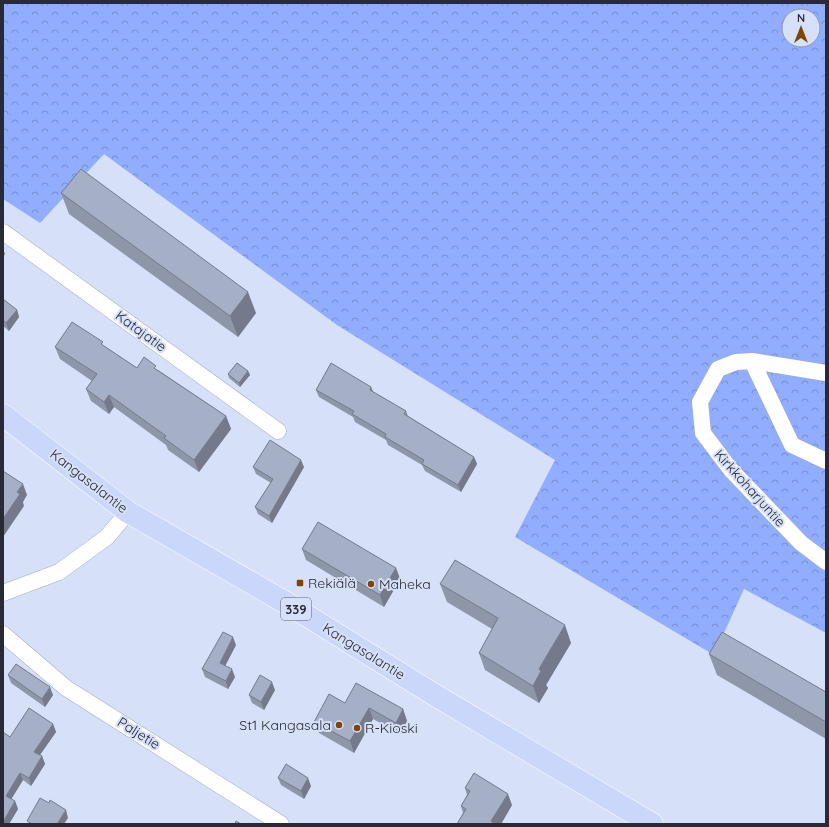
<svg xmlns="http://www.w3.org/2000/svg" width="829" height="827" font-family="Quicksand,sans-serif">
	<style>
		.forest { fill: url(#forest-crowns); fill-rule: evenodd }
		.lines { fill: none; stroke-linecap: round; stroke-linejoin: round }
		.minor-casing { stroke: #a2acc3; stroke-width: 17 }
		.primary-casing { stroke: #fff; stroke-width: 23 }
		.minor { stroke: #fff; stroke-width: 16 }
		.primary { stroke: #cad7fa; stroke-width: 22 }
		.wall { fill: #8e96aa }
		.shaded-wall { fill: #747a8b }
		.building { fill: #a5afc6; stroke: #747a8b }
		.poi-dot { fill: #814401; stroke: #d7e0f9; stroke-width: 1.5 }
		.labels { text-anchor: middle; stroke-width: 4; stroke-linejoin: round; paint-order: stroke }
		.shield { fill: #d7e0f9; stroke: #5c6170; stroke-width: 1 }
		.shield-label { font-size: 13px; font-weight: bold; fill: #282b35 }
		.street-label { font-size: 14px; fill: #282b35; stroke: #d7e0f9 }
		.poi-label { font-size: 14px; fill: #282b35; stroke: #d7e0f9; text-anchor: start }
	</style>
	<defs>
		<pattern id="forest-crowns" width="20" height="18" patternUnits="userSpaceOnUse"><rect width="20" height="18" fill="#90adff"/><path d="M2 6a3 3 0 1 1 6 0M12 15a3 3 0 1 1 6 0" fill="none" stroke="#768dcf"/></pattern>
	</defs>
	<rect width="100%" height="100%" fill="#d7e0f9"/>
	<path class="forest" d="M3,3H826V633L744,589L714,655L515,537L555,460L337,325L104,154L40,223L3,199ZM789,16H813V40H789Z"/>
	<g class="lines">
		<defs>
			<path id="minor" d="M3,232L278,431
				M752,361L792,445L826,461
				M826,373L752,361L736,362L718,369L700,402L703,433L731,470L801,543L826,562
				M3,593L59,572L107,537L128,512
				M3,634L66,688L281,824"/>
			<path id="primary" d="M3,415L128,512L288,604L438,697L652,824"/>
		</defs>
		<use href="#minor" class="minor-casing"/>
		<use href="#primary" class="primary-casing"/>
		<use href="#minor" class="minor"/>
		<use href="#primary" class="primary"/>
	</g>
	<path class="wall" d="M61,193L256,313L238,337L69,214Z
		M3,299L17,310L19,317L9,331L3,326Z
		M104,346L137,368L158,370L226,416L231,429L199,472L168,450L166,445L114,407L109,414L91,401L86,389L92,381L60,359L55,347Z
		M248,371L250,375L240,387L229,378L228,374Z
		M371,387L373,392L406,411L408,416L474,457L477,464L461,492L425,471L422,465L388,445L386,440L355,422L353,417L319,397L316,390Z
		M253,467H304L272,523L258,514L255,507L271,483L256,474Z
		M302,549L396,568L400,579L384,607L306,560Z
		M440,584L571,643L546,685L548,688L539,703L485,670L479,653L492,629L447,602Z
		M236,645L225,666L235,677L228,689L205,677L202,669Z
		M709,654L826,692V739L717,675Z
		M8,675L53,695L45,707L11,683Z
		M275,690L264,710L252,703L249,695Z
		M345,703L403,709L407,721L400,734L373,719L354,753L319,733L314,722Z
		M53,724L56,732L40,755L42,756L45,764L31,786L23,780L11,799L15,801L18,809L9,824L10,737Z
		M278,778L311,786L304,799L281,785Z
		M465,788L512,805L501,824H457L463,813L461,806L467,795Z"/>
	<path class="shaded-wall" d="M3,249L5,254L3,257Z
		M248,292L256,313L238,337L230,316Z
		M17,310L19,317L9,331L6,323Z
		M248,371L250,375L240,387L239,383Z
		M371,387L374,394L370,390Z
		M109,395L114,407L109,414L104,402Z
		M226,416L231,429L199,472L194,460Z
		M474,457L477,464L461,492L458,485Z
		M301,460L304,467L272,523L269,516Z
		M23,484L27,495L23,502L24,506L3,537V519L17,492Z
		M396,568L400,579L384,607L380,595Z
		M565,625L571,643L546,685L548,688L539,703L533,686L539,669Z
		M233,637L236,645L223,670L220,663Z
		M232,669L235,677L228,689L226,681Z
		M272,682L275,690L264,710L261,702Z
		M50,687L53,695L45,707L42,699Z
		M369,708L373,719L354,753L350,741Z
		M403,709L407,721L400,734L396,723Z
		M53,724L56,732L37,759L34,752Z
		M42,756L45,764L31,786L29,778Z
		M20,773L23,780L9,803L6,796Z
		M308,778L311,786L304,799L301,791Z
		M508,794L512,805L501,824H492L491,821Z
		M15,801L18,809L9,824H3V822Z
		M66,810L68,818L64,824H57Z"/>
	<path class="building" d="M81,169L248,292L230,316L61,193Z
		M3,299L17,310L6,323L3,320Z
		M72,322L103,342L101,344L137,368L144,357L156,366L154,368L226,416L194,460L164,438L166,436L109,395L104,402L86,389L97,374L55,347Z
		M237,363L248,371L239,383L228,374Z
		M331,363L371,387L370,390L406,411L404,414L474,457L458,485L422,464L424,460L385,437L386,434L352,414L354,411L316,390Z
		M270,440L301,460L269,516L255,507L273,479L253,467Z
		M3,471L23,484L17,492L20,494L3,519Z
		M318,522L396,568L380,595L302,549Z
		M455,560L565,625L539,669L541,671L533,686L479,653L498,618L440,584Z
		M223,632L233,637L220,663L232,669L226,681L202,669Z
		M722,632L826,692V722L709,654Z
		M16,664L50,687L42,699L8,675Z
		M260,675L272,682L261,702L249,695Z
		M356,683L403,709L396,723L369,708L350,741L314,722L329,694L345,703Z
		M29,708L53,724L34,752L42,756L29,778L20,773L6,796L15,801L3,822V732L10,737Z
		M286,764L308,778L301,791L278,778Z
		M474,773L508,794L491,821L495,824H457L466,809L461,806L470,791L465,788Z
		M40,798L49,803L50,800L66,810L57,824H32L27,821Z
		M236,821L241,824H235Z"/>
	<g class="poi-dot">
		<rect x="296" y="579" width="8" height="8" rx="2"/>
		<circle cx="371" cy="584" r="4"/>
		<circle cx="339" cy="725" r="4"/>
		<circle cx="357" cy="728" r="4"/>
	</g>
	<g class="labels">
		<rect class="shield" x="281" y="598" width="30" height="22" rx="3"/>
		<g class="shield-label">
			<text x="296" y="614">339</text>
		</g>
		<g class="street-label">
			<text transform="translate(141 331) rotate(36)" y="5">Katajatie</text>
			<text transform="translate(89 481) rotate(38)" y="5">Kangasalantie</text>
			<text transform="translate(750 488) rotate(48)" y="5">Kirkkoharjuntie</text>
			<text transform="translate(364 651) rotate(32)" y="5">Kangasalantie</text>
			<text transform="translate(139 733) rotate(32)" y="5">Paljetie</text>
		</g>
		<g class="poi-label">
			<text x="308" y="588">Rekiälä</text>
			<text x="379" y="589">Maheka</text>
			<text x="331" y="730" text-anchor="end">St1 Kangasala</text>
			<text x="365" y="733">R-Kioski</text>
		</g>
	</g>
	<rect width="829" height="827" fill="none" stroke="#282b35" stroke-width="8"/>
	<g transform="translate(801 28)"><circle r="19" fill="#d7e0f9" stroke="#9198ab"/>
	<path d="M0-3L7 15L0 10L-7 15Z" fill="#814401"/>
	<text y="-6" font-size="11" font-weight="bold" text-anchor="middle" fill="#282b35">N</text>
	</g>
</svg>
